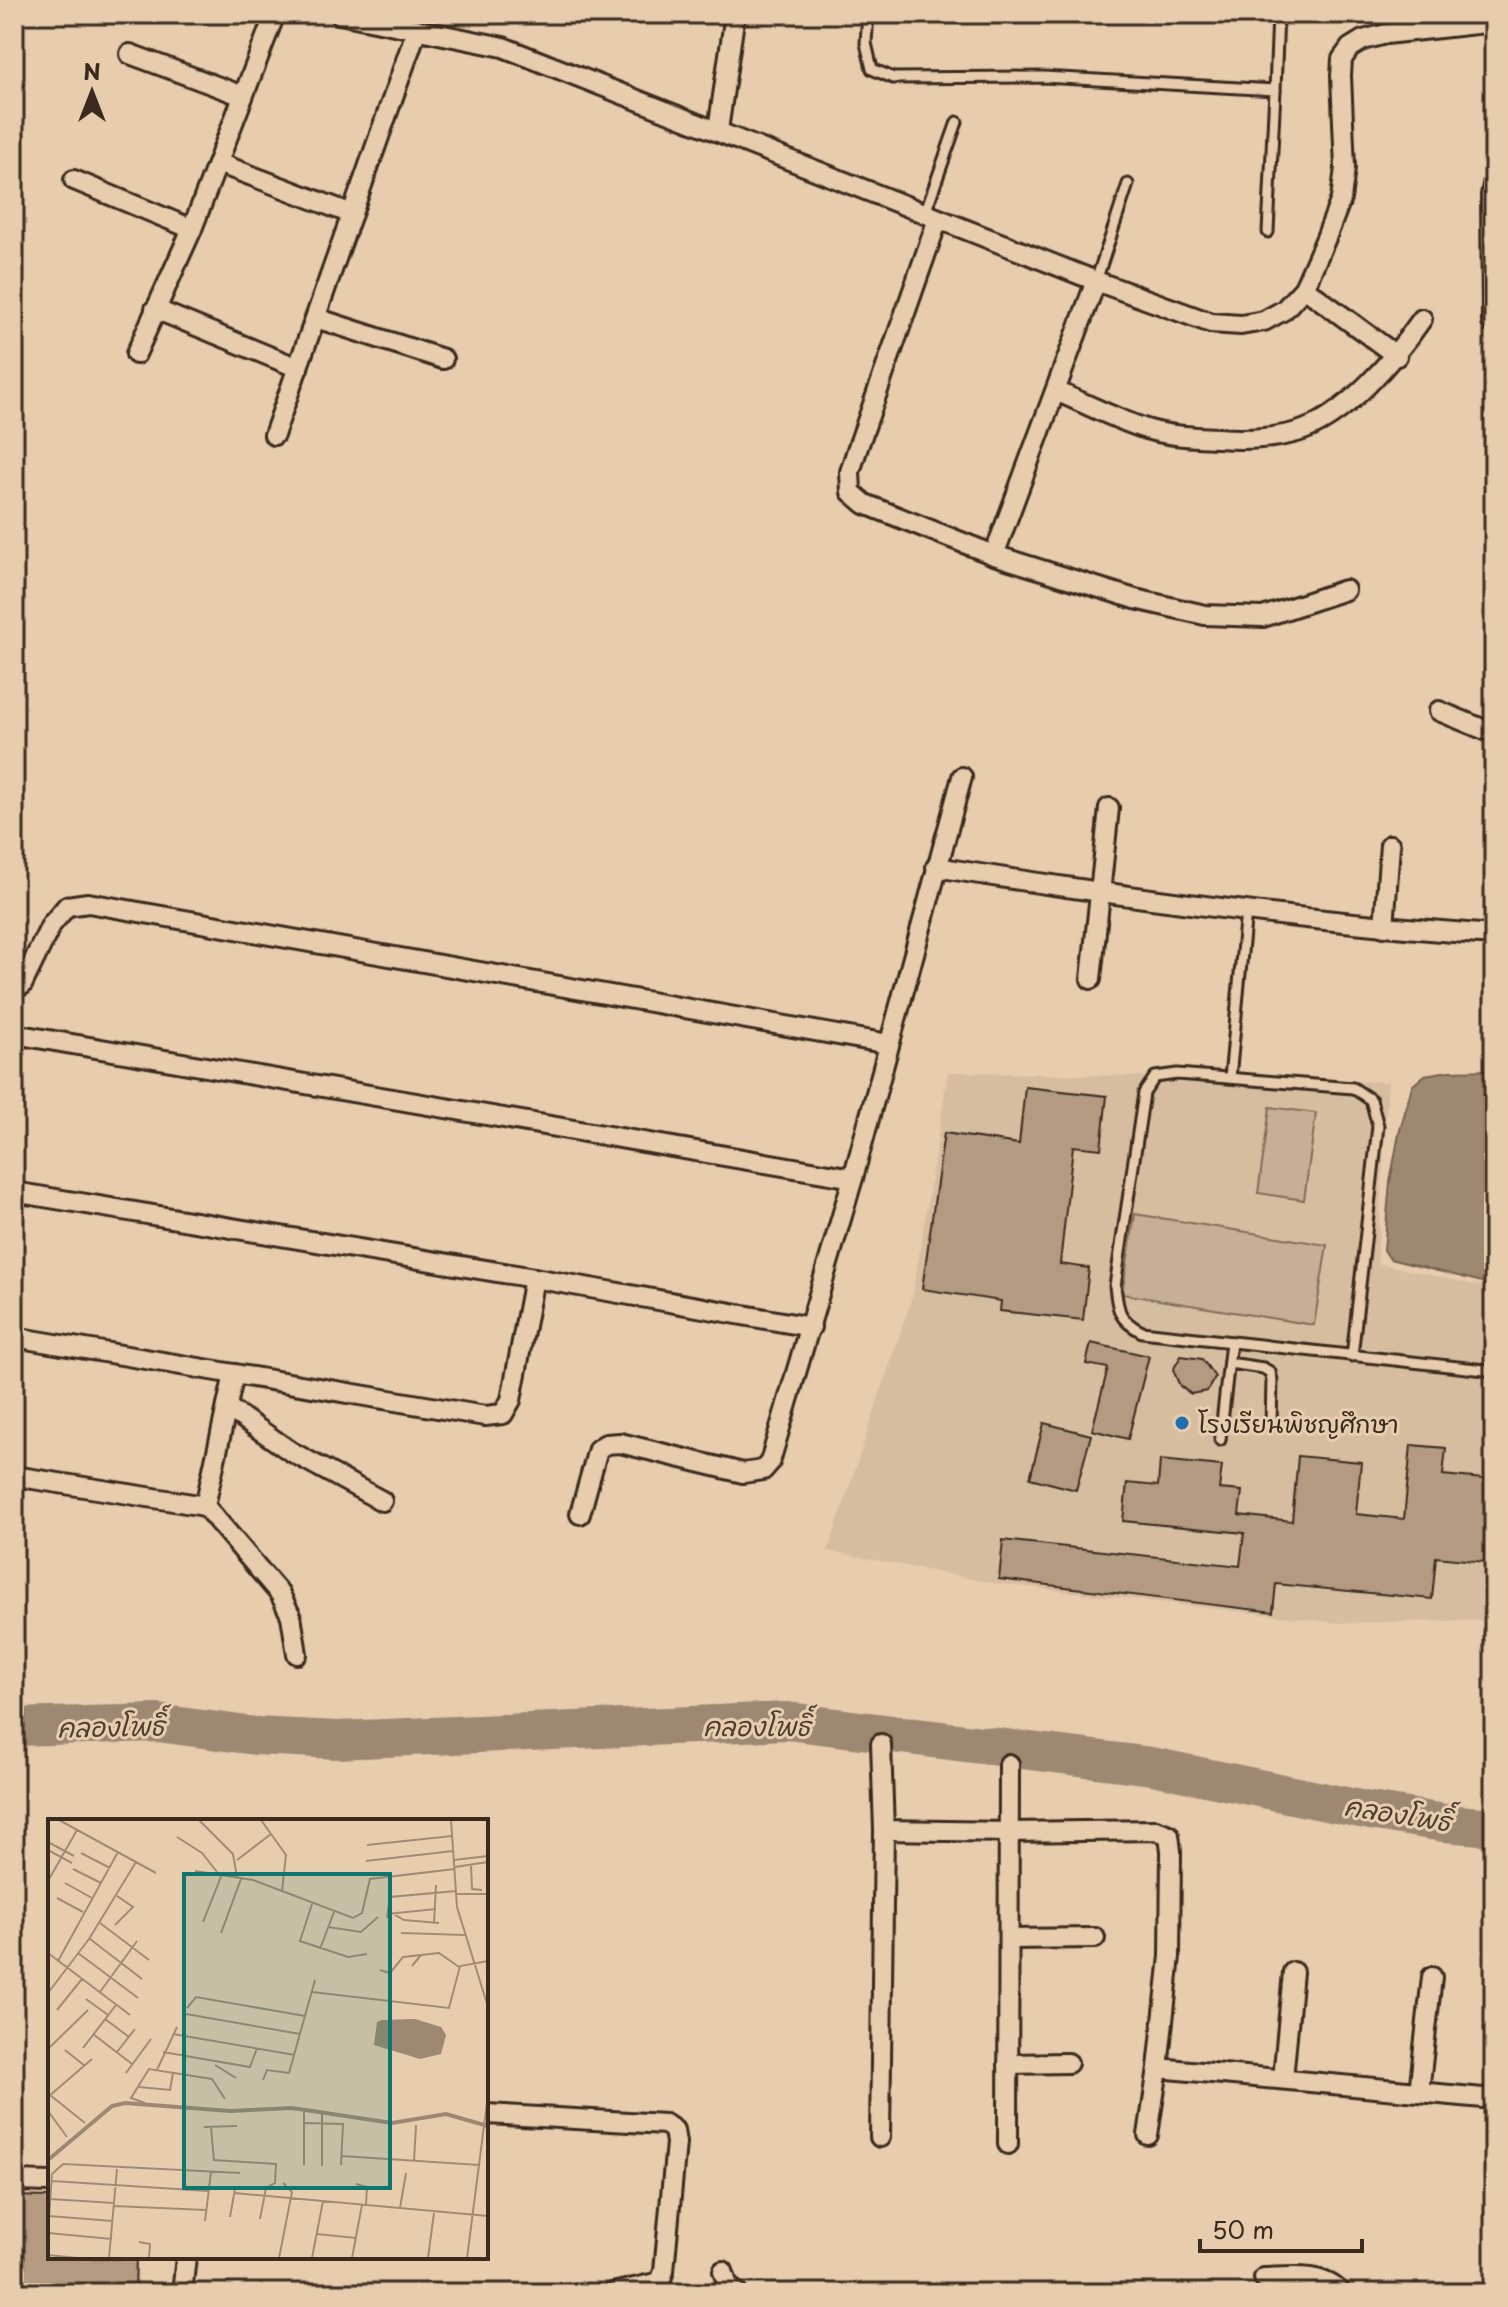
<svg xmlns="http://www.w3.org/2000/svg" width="1508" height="2307" font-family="'Playpen Sans','Playpen Sans Thai',sans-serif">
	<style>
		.built { fill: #d7bda0 }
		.green { fill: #c8ae94; stroke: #826c59; stroke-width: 2 }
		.water { fill: #9e8872; stroke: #766250; stroke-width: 2 }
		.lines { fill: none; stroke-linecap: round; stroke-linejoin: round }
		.river { stroke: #9e8872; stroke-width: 38 }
		.building { fill: #b39a81; stroke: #3b2a1e; stroke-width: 2 }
		.lane-casing { stroke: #3b2a1e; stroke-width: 15 }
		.street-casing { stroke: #3b2a1e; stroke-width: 24 }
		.lane { stroke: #e7ccae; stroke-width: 9 }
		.street { stroke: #e7ccae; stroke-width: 18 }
		.poi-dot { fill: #1f6fb2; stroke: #e7ccae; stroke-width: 3 }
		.labels { text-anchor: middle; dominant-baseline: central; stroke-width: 6; stroke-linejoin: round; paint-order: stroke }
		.poi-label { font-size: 24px; fill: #3b2a1e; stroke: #e7ccae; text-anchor: start }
		.water-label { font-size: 26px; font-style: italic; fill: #4f3d2f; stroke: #e7ccae }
		.inset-river { fill: none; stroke: #9e8872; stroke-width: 4 }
		.inset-road { fill: none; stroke: #a28b74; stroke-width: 2 }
		.view { fill: #0f766e; fill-opacity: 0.15; stroke: #0f766e; stroke-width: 4 }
		.inset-edge { fill: none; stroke: #3b2a1e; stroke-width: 4 }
	</style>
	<rect width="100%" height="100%" fill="#e7ccae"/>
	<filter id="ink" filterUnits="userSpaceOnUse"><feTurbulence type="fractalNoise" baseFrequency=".0125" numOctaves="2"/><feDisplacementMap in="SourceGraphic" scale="16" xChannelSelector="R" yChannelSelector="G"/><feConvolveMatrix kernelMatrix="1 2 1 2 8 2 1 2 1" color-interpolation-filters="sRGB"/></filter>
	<g filter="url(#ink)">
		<polygon class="built" points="948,1072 1388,1082 1377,1263 1494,1289 1494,1620 1340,1623 994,1583 828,1551 913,1294"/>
		<g class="green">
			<polygon points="1270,1107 1316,1113 1304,1200 1258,1193"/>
			<polygon points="1135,1214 1327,1245 1314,1325 1122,1294"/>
		</g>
		<polygon class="water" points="1494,1070 1494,1285 1390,1259 1384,1250 1390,1182 1399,1134 1412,1086 1425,1075 1449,1071"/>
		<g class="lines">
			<polyline class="river" points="14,1727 158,1723 255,1736 338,1740 788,1721 1152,1766 1370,1811 1444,1823 1494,1827"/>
		</g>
		<g class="building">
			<polygon points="1025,1087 1107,1096 1101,1149 1073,1146 1060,1264 1089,1268 1083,1320 1000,1311 1001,1301 922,1289 944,1133 1019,1144"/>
			<polygon points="1091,1343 1149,1356 1128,1439 1092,1430 1108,1368 1086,1364"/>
			<polygon points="1181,1356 1202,1359 1215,1377 1207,1391 1191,1394 1180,1386 1173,1370"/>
			<polygon points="1044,1423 1091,1435 1076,1490 1030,1478"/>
			<polygon points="1411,1445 1446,1448 1443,1475 1494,1480 1494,1563 1436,1557 1432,1599 1276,1584 1273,1612 999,1579 1003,1540 1240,1566 1244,1533 1123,1521 1127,1483 1158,1486 1160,1460 1222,1466 1219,1489 1242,1491 1239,1515 1292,1521 1298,1456 1361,1462 1356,1514 1404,1519"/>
			<polygon points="14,2196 50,2197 50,2257 136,2259 135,2293 14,2290"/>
		</g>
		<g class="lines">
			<g class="lane-casing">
				<g id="lane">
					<polyline points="868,14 866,43 872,69 893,78 1043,77 1275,90 1268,232"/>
					<polyline points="1275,90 1278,14"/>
					<polyline points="925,213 957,122"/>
					<polyline points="1096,281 1128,184"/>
					<polyline points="1230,1078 1246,911"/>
					<path d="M1352 1356 1378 1126 1371 1100 1353 1088 1177 1074 1155 1077 1144 1093 1115 1286C1118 1312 1119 1320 1142 1332L1494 1371"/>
					<polyline points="1229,1363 1263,1368 1270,1372 1272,1380 1271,1426"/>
					<polyline points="1220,1440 1231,1342"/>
				</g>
			</g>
			<g class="street-casing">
				<g id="street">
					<polyline points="340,14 503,47 1096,281 1211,323 1241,325 1264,321 1284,310 1304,288 1326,238 1341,199 1345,168 1341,76 1342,59 1350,48 1363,40 1386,34 1494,22"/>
					<polyline points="130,54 243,96"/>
					<polyline points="718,130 735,14"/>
					<polyline points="218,163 352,214"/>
					<polyline points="74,180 192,229"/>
					<polyline points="938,219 857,450 850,472 851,492 865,504 994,555 1135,599 1205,615 1263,617 1345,590"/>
					<polyline points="1304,288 1397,356"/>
					<polyline points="155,309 298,368"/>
					<polyline points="316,318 443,359"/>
					<polyline points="1492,323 1491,195 1494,180"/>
					<polyline points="136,354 192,229 275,14"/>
					<path d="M1056 391C1086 404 1115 419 1146 429 1169 436 1194 437 1218 438 1244 440 1272 439 1297 432 1344 419 1395 358 1422 319"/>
					<polyline points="274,435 417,29"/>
					<polyline points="994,555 1096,281"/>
					<polyline points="1439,711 1485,730 1494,730"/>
					<path d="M936 867C1121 897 1307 922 1494 935"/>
					<polyline points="1384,927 1390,845"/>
					<polyline points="1091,979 1109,808"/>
					<polyline points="22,985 51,925 67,906 88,903 889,1044"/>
					<polyline points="14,1034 853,1178"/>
					<polyline points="14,1192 534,1278 811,1327"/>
					<polyline points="14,1337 485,1416 503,1414 511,1400 534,1278"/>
					<polyline points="227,1407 290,1451 382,1501"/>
					<polyline points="14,1476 205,1506 280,1594 291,1616 297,1654"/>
					<polyline points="205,1506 234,1374"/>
					<polyline points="580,1514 598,1449 606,1444 620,1443 743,1473 763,1470 770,1462 853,1178 962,777"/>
					<polyline points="884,1830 1009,1832 1156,1830 1169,1835 1171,1851 1170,1956 1158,2068 1148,2135"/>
					<polyline points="1009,1939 1095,1938"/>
					<polyline points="1008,2064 1068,2063"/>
					<polyline points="1158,2068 1494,2099"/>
					<polyline points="1283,2079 1293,1972"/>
					<polyline points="1419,2092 1432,1977"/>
					<polyline points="486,2114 665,2124 674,2130 676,2143 664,2271 660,2282 613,2293"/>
					<polyline points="880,2137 884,1830 881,1744"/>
					<polyline points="1008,2144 1009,1764"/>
					<polyline points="14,2181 50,2182"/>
					<polyline points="723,2271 728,2286 737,2293"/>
					<path d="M1264 2278C1291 2277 1322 2272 1341 2293"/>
					<polyline points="182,2293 186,2257"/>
				</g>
			</g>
			<use href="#lane" class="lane"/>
			<use href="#street" class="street"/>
		</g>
	</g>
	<circle class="poi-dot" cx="1182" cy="1423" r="8"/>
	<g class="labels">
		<g class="poi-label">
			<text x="1198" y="1423">โรงเรียนพิชญศึกษา</text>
		</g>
		<g class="water-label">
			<text x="757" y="1725">คลองโพธิ์</text>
			<text transform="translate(111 1726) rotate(-1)">คลองโพธิ์</text>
			<text transform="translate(1398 1813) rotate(9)">คลองโพธิ์</text>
		</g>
	</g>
	<g transform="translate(48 1819)">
		<rect width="440" height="440" fill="#e7ccae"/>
		<path d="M334 201 367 200 393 208 398 216 393 235 372 240 326 226 329 203Z" fill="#9e8872"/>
		<path class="inset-river" d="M0 341 64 287 77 284 182 292 244 289 344 304 398 295 440 307"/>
		<path class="inset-road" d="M11 1 108 54M151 1 185 35 189 58M213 1 238 36 234 72M403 1 409 88 440 188M129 18 154 34 169 53M0 23 26 37M319 26 404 17M0 31 24 44M33 34 62 49M189 41 223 15M406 41 440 37M318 42 405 32M423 45 424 70 434 71M407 48 440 43M25 50 53 64M147 52 205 61 305 99 314 94 322 60 407 50M0 62 29 11M17 64 44 79M408 75H440M9 79 35 93M264 85 252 122 300 138 319 135M344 94 356 101 391 104M339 95 388 90M339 99 342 78 408 72M155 103 174 55M52 104 101 141M386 104 388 66M67 106 85 88 69 77M280 108 313 113 330 98M173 114 193 60M353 114 417 116M42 120 94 160M272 130 286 93M0 134 82 196M30 134 90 179M10 142 70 33M364 147 373 136 391 134 411 148M332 151 342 154 355 138 373 136M52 173 89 122M264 173 401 189 412 147 440 142M0 174 41 120 88 43M38 180 60 196M139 189 148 178 257 197M9 191 34 160M138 195 252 215M57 200 81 218M45 215 84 245M125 215 247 236M35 229 68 186M0 230 40 191M17 231 37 247M69 233 87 210M115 233 202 248 209 229M167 246 188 259M109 251 129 208M78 254 103 220M215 261 219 251 241 254 267 161M91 268 122 271 125 254M2 276 37 304M0 278 44 240M97 284 83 279 101 250 164 260 177 280M0 292 19 318M257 304 295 305 293 346M156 308 189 307M163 308 166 341 228 345 227 364 218 369 212 400M294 337 431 346M366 343 368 306M256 346V292M274 347V295M4 362 160 372M308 365 319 368 318 385M186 374 440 397M2 380 66 384M66 387 158 391M352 389 358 354M1 397 65 402M182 398 187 370M157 402 163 353M0 414 64 420M0 415 4 355 15 345 192 354M269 415 308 419M91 423 102 425 101 439M0 436 29 439M61 439 69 350M231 439 244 373 235 364M264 439 275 382M304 439 314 386M380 439 386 394M419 439 440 276"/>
		<path class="view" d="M136 55H342V369H136Z"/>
		<rect width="440" height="440" class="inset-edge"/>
	</g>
	<rect width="1508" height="2307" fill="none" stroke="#e7ccae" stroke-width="48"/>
	<rect x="24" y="24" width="1460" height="2259" fill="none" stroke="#3b2a1e" stroke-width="3" filter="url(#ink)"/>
	<g transform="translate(92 92)" stroke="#e7ccae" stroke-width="6" paint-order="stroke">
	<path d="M0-6L14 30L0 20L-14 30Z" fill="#3b2a1e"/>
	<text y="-12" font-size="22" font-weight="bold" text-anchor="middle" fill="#3b2a1e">N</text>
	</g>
	<path d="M1200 2239v12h162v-12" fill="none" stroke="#3b2a1e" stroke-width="4"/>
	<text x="1212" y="2239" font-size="24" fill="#3b2a1e" stroke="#e7ccae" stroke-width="6" paint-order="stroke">50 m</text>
</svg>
